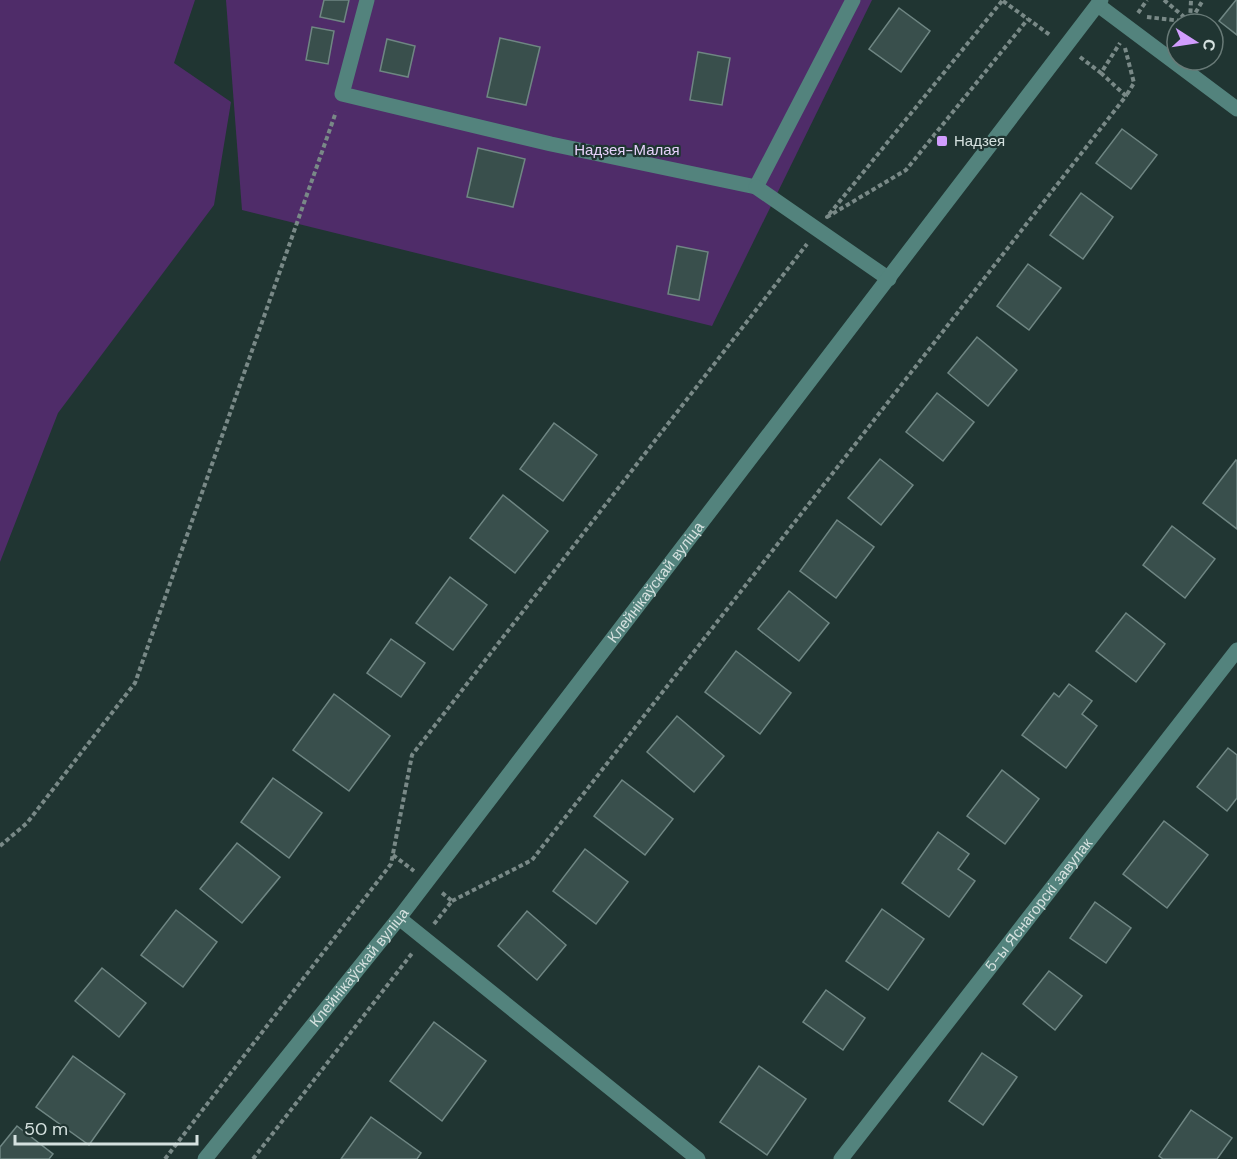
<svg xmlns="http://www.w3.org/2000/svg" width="1237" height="1159" font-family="'DM Sans',sans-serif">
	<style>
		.green { fill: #4f2c69 }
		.building { fill: #394f4c; stroke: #6f8683; stroke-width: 1.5 }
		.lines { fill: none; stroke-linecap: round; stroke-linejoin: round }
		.path { stroke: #798987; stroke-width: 4; stroke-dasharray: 4.5 3; stroke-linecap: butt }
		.minor { stroke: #53837d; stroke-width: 15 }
		.poi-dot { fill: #d19dfe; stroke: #203532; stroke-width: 2 }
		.labels { text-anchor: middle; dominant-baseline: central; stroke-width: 4.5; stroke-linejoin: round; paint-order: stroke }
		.poi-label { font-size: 15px; fill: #d5e1df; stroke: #203532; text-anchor: start }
		.park-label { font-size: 15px; fill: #e6d2fa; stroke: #203532 }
		.street-label { font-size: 15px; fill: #d5e1df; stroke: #203532 }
	</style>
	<rect width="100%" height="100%" fill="#203532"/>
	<g class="green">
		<polygon points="0,0 195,0 174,63 231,102 214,205 58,413 0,562"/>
		<polygon points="226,0 872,0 712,326 242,210"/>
	</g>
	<g class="building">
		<polygon points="324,0 349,0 344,22 320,17"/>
		<polygon points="1236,0 1237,0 1237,35 1219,21"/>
		<polygon points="899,8 930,31 901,72 869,49"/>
		<polygon points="312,27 334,31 328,64 306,60"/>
		<polygon points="500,38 540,47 526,105 487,97"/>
		<polygon points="387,39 415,46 408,77 380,71"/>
		<polygon points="698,52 730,58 722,105 690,100"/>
		<polygon points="1122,129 1157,155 1131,189 1096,163"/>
		<polygon points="478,148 525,159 513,207 467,197"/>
		<polygon points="1081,193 1113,217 1083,259 1050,235"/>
		<polygon points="677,246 708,252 699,300 668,294"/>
		<polygon points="1028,264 1061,288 1029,330 997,306"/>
		<polygon points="977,337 1017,370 988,406 948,373"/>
		<polygon points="937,393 974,422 943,461 906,432"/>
		<polygon points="554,423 597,455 563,501 520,469"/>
		<polygon points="880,459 913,485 881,525 848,498"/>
		<polygon points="1236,460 1237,461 1237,529 1203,503"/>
		<polygon points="503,495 548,531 515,573 470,538"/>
		<polygon points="837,520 874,547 836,598 800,571"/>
		<polygon points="1172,526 1215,559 1185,598 1143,565"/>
		<polygon points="450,577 487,605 453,650 416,623"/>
		<polygon points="789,591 829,623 799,661 758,629"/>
		<polygon points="1126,613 1165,644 1136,682 1096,651"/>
		<polygon points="391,639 425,663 401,697 367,673"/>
		<polygon points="736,651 791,693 760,734 705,692"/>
		<polygon points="1069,684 1092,701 1082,714 1097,726 1066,768 1022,735 1054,693 1059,697"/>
		<polygon points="334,694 390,736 349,791 293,750"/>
		<polygon points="677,716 724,756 694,792 647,752"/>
		<polygon points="1228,748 1237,755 1237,798 1227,811 1197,787"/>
		<polygon points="1002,770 1039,799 1005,844 967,816"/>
		<polygon points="273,778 322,813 289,858 241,822"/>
		<polygon points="622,780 673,819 645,855 594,816"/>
		<polygon points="1164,821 1208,855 1167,908 1123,874"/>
		<polygon points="938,832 969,854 958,869 975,881 949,917 902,883"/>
		<polygon points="237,843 280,877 242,923 200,889"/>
		<polygon points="585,849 628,882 596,924 553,891"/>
		<polygon points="1095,902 1131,928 1106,963 1070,938"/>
		<polygon points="882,909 924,939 888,990 846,961"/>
		<polygon points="176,910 217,942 183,987 141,955"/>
		<polygon points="527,911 566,945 537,980 498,946"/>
		<polygon points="102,968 146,1003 119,1037 75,1001"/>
		<polygon points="1049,971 1082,996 1055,1030 1023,1004"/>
		<polygon points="826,990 865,1018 843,1050 803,1022"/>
		<polygon points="434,1022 486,1061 442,1121 390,1081"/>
		<polygon points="982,1053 1017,1077 983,1125 949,1101"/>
		<polygon points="73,1056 125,1094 89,1145 36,1107"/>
		<polygon points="759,1066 806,1099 767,1155 720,1122"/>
		<polygon points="1191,1110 1232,1138 1217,1159 1163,1159 1159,1156"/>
		<polygon points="371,1117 421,1153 417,1159 341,1159"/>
		<polygon points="17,1126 53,1154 49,1159 0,1159 0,1147"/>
	</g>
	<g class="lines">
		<g class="path">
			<polyline points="1164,0 1190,22 1203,0"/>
			<polyline points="1002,1 827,217 906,170 1028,19"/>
			<polyline points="1003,1 1050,35"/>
			<polyline points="1138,13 1147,0"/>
			<polyline points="1147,17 1190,22 1191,0"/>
			<polyline points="1125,48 1134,83 1126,96"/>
			<polyline points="1080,57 1101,73 1120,43"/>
			<polyline points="0,846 27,823 135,683 336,112"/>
			<polyline points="393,855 414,871"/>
			<polyline points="452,901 532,860 1126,96 1101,73"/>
			<polyline points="434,924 452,901 441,892"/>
			<polyline points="165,1159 391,864 412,755 807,244"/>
			<polyline points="253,1159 413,952"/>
		</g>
		<g class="minor">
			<polyline points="367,0 342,94 551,144 756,187 853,0"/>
			<polyline points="1098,5 1237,109"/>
			<polyline points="756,187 889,279"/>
			<polyline points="399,918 698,1159"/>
			<path id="s1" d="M205 1159 399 918 1101 0"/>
			<path id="s2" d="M841 1159 1237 650"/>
		</g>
	</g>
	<rect class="poi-dot" x="936" y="135" width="12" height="12" rx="3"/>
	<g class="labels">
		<g class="poi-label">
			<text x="954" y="141">Надзея</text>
		</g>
		<g class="park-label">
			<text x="627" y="150">Надзея-Малая</text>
		</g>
		<g class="street-label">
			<text stroke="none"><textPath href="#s1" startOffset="732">Клейнікаўскай вуліца</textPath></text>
			<text stroke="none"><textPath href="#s2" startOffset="322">5-ы Яснагорскі завулак</textPath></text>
			<text stroke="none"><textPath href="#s1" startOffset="246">Клейнікаўскай вуліца</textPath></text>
		</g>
	</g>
	<g transform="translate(1195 42) rotate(102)"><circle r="28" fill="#203532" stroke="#687a77" stroke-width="1.5"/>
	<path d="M0-4.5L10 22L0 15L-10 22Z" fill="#d19dfe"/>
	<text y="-9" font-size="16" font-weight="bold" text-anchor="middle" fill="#d5e1df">С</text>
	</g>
	<path d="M15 1135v9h182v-9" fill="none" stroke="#d5e1df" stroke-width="3"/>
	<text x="24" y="1135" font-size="18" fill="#d5e1df" stroke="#203532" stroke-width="4.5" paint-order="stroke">50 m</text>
</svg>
